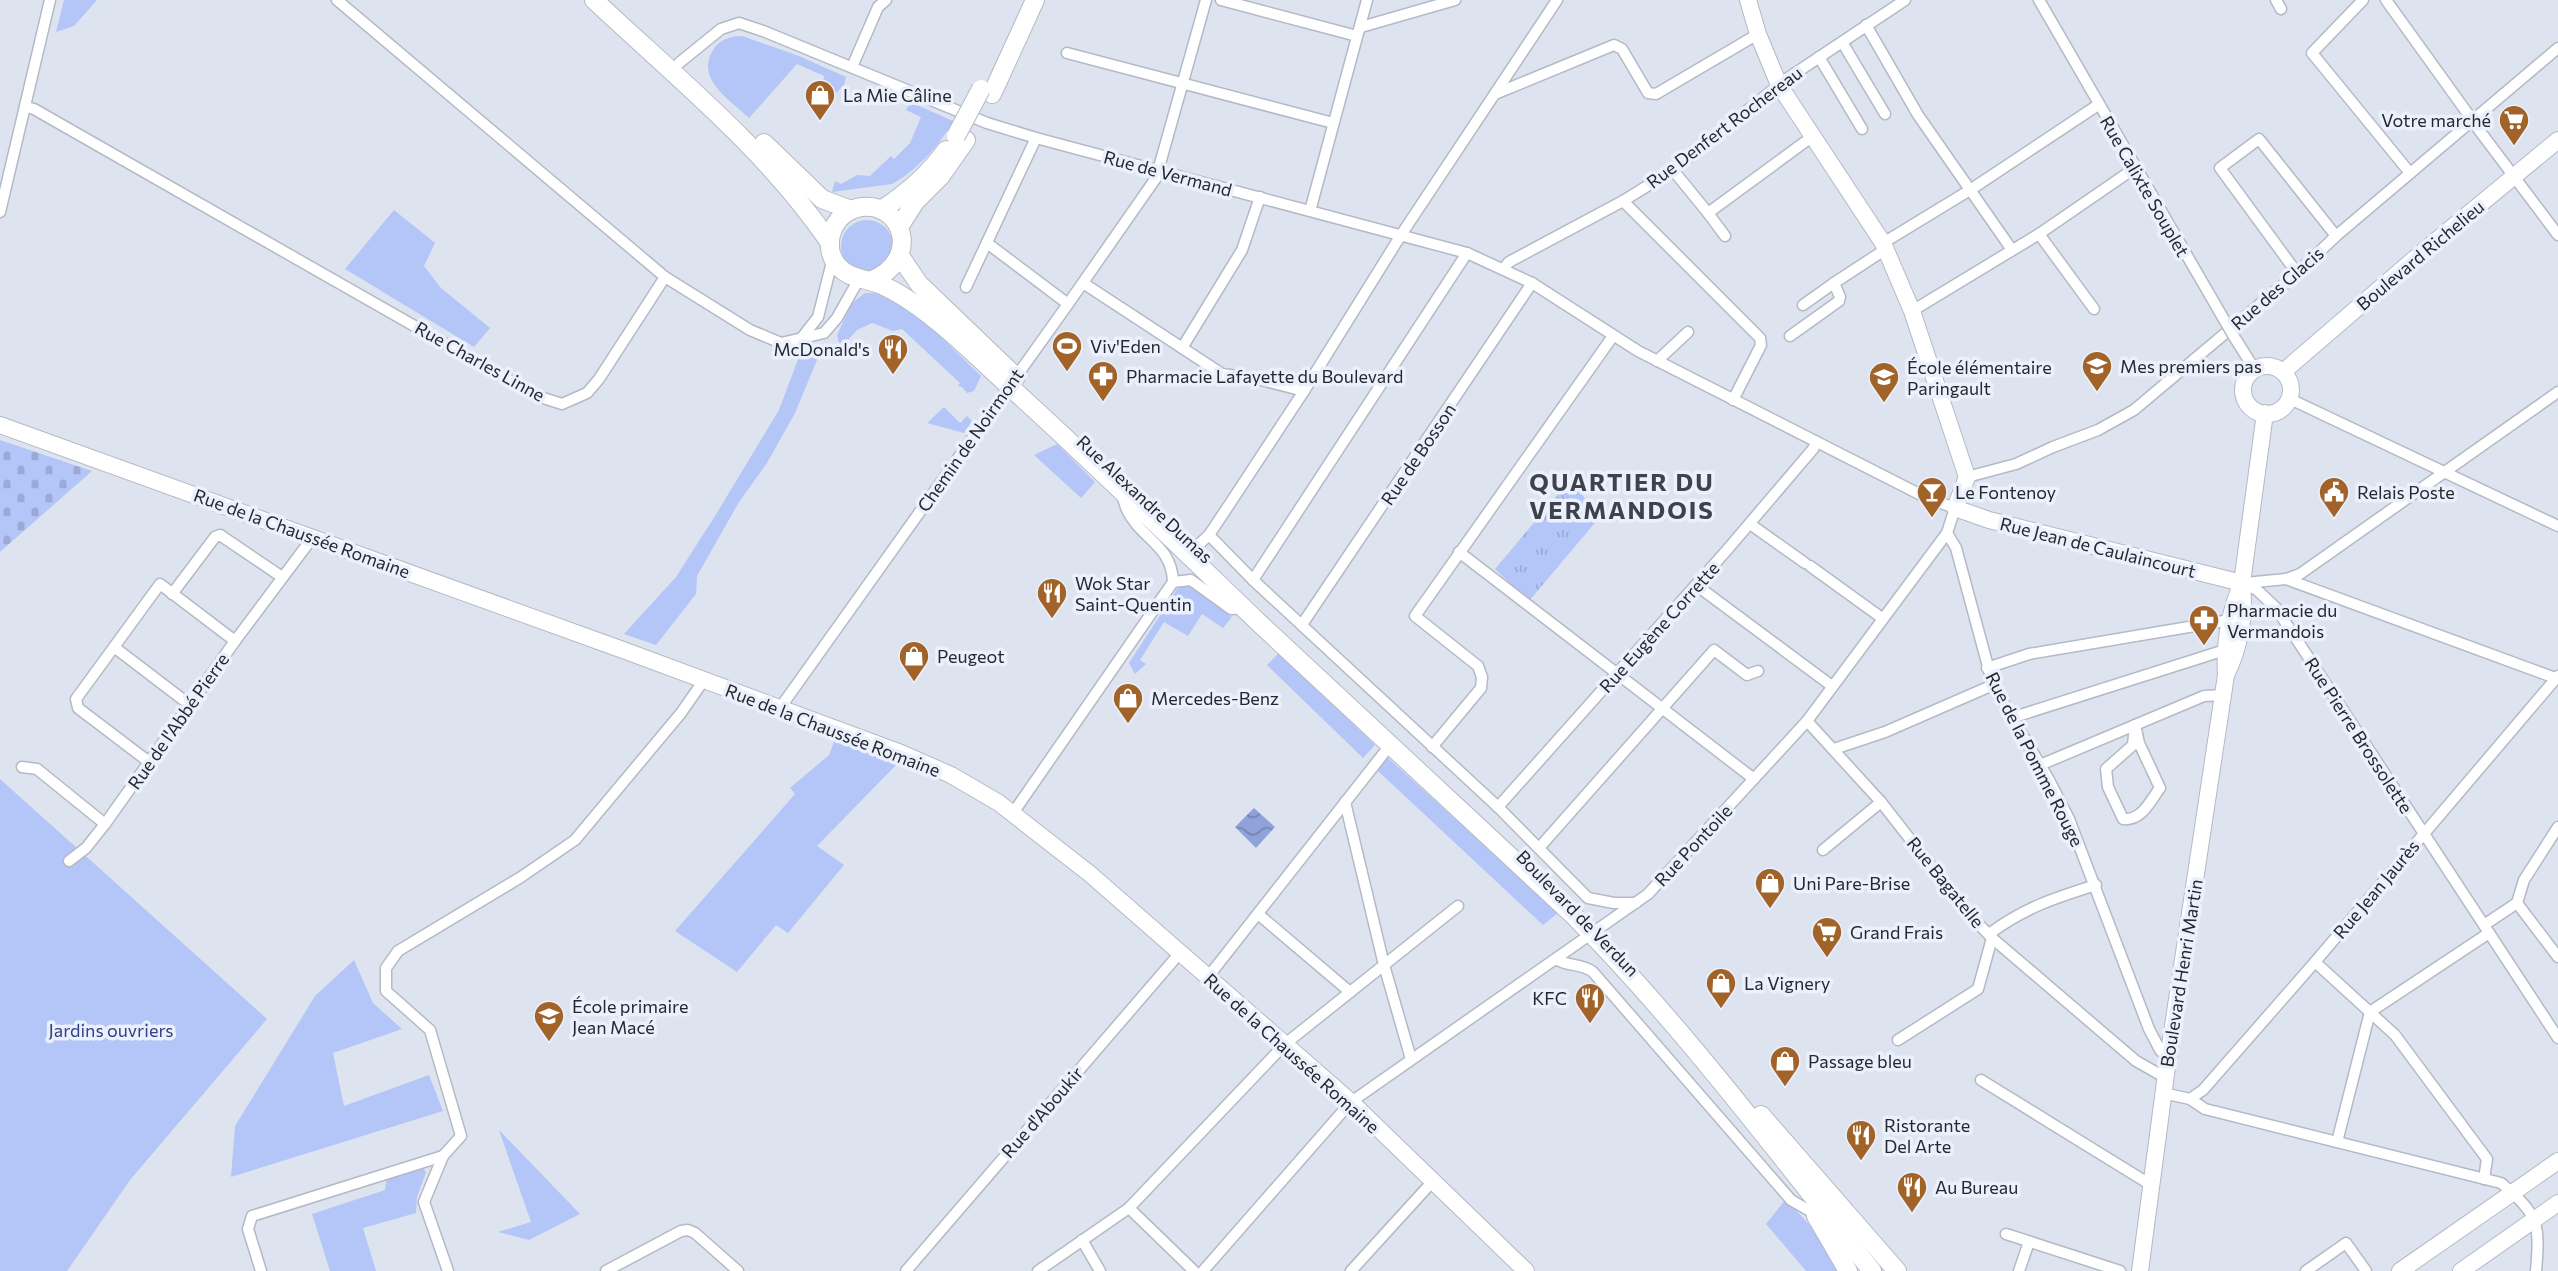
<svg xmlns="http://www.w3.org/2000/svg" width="2558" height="1271" font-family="Commissioner,sans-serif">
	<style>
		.green { fill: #b4c5f8 }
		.cemetery { fill: url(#cemetery-stones) }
		.park { fill: url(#park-tufts) }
		.water { fill: url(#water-waves) }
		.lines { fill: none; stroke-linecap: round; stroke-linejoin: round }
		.street-casing { stroke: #b4b9c5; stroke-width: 13 }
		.secondary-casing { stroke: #b4b9c5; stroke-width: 18 }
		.primary-casing { stroke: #b4b9c5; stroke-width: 20 }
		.street { stroke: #fff; stroke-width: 10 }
		.secondary { stroke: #fff; stroke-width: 16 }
		.primary { stroke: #fff; stroke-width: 18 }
		.street-bridge-casing { stroke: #b4b9c5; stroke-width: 13; stroke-linecap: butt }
		.primary-bridge-casing { stroke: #b4b9c5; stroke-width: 20; stroke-linecap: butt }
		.street-bridge { stroke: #fff; stroke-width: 10 }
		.primary-bridge { stroke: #fff; stroke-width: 18 }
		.labels { text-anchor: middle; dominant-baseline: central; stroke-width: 7; stroke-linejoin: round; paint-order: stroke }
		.poi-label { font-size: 18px; fill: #26282d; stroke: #ebf0fd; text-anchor: start }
		.street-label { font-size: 18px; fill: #26282d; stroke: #ebf0fd }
		.park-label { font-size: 18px; fill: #314185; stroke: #ebf0fd }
		.district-label { font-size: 24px; font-weight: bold; letter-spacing: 2px; fill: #3e424c; stroke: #ebf0fd }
	</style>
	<defs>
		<pattern id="cemetery-stones" width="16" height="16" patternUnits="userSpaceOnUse" patternTransform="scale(1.75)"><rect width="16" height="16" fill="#b4c5f8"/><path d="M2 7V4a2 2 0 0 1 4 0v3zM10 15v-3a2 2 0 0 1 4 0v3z" fill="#9ba9d5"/></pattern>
		<pattern id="park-tufts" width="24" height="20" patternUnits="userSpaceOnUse" patternTransform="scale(1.75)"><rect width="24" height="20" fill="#b4c5f8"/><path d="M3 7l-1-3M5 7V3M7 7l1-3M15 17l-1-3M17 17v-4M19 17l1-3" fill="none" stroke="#9ba9d5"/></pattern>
		<pattern id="water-waves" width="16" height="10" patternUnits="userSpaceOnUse" patternTransform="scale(1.75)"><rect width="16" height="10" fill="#90a2da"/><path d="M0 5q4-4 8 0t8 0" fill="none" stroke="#7584b1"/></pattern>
	</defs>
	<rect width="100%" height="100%" fill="#dee3f0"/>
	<g class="green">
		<polygon points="64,0 97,0 74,26 56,32"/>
		<path d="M742 36 799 56 846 77 844 85 836 93 823 83 824 76 797 64 749 118C730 100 695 79 713 50 719 40 730 36 742 36Z"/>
		<path d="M910 102 953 121C941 144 915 172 892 184L832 192 835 181 841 184 857 175 870 176 891 156 894 159 910 143 921 117 906 110Z"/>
		<polygon points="394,210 435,243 424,266 441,288 490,328 474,347 345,269"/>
		<circle cx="867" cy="246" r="26"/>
		<polygon points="865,293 879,293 912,309 981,376 974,391 967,393 962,387 958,386 960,383 902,329 893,331 872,323 857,330 846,342 839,343 837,335 852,303"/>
		<polygon points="822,348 795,413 767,463 739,502 697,576 696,594 656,645 624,634 676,577 715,516 779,410 800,354"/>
		<polygon points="944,407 960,423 967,416 972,421 964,433 927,423"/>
		<polygon points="1057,444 1095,482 1081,498 1034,455"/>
		<polygon points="1189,585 1232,617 1223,628 1202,614 1188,636 1164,622 1140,660 1146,664 1135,674 1129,663 1179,586"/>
		<polygon points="1279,653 1375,745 1363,758 1267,665"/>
		<polygon points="836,737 899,762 817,846 844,865 788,933 776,925 737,972 675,931 795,794 790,788 829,755"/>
		<polygon points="1387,757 1558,913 1543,925 1378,771"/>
		<polygon points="0,779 267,1019 130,1180 67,1271 0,1271"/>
		<polygon points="354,960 373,1003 402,1029 333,1053 344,1106 429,1075 443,1111 231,1177 235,1126 315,996"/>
		<polygon points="499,1130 580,1214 529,1240 498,1232 531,1222"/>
		<polygon points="422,1167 426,1172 417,1197 416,1213 363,1228 376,1271 330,1271 312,1214 385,1190 387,1177"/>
		<polygon points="1786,1199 1824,1241 1837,1271 1806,1271 1766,1224"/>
	</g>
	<polygon class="cemetery" points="0,440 92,471 0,552"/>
	<polygon class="park" points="1569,481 1581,493 1599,518 1529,601 1495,569"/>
	<polygon class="water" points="1254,808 1275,827 1256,848 1235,827"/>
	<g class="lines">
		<g class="street-casing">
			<g id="street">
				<polyline points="337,0 665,277 750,330 781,343 824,333 837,318 859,279"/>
				<polyline points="1221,0 1357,36"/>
				<polyline points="2039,0 2226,323"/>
				<polyline points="2276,0 2281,9"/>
				<polyline points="2363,0 2312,53 2410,173"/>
				<polyline points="2386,0 2468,114"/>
				<polyline points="1866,25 1918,115 2012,250"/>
				<polyline points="1361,27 1455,0"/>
				<polyline points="1842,42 1885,114"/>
				<polyline points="1067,53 1333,123"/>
				<polyline points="1819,57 1862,129"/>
				<polyline points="679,63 721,29 739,23 763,31 987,123 1036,138 1467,253 1532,283 1638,351 1927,498 1955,508 1947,533 1807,721 1648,894 1351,1102 1203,1271"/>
				<polyline points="852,67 878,7 886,0"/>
				<polyline points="1495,94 1614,45 1622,49 1648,93 1656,94 1758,34"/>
				<polyline points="26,107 34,109 537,396 562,404 587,393 599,379 665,277"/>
				<polyline points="2479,130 2558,235"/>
				<polyline points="1673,170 1708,213 1813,136"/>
				<polyline points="1623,201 1760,338 1761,345 1733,400"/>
				<polyline points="1310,211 1367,0"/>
				<polyline points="0,212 50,0"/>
				<polyline points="1708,213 1725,236"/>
				<polyline points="2039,234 2094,309"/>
				<polyline points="987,243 1068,304"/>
				<polyline points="1883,243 1970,190 2098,105"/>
				<polyline points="1503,269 1509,262 1623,201 1673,170 1785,80 1905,0"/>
				<polyline points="2297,273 2220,168 2259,139 2336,236"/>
				<polyline points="1083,283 1222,374 1254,378 1304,391"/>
				<polyline points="966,287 1036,138"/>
				<polyline points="1803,305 1834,283"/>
				<polyline points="1912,311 2039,234 2135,168"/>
				<polyline points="2233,335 2255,370"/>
				<polyline points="1790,336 1839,301 1840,297 1834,283 1886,249"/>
				<polyline points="800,340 818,317 833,258"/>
				<polyline points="1182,348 1242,250 1260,197"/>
				<polyline points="1657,361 1688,332"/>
				<polyline points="2290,399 2558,526"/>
				<polyline points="1967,477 2016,464 2053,447 2098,430 2134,410 2297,273 2336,236 2558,48"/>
				<path d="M1122 494C1123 499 1125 505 1127 510 1141 539 1172 545 1173 582"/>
				<polyline points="1750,524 1805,563"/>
				<polyline points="1947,533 1956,548 1993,685 2049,780 2069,819 2149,1029 2160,1050 2168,1059"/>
				<polyline points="1209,535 1253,580 1498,807 1588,898 1614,903 1636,903"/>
				<polyline points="1196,547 1209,535 1231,502 1304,391 1401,235 1557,0"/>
				<polyline points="1459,552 1754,779"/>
				<polyline points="1810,566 1882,618"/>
				<polyline points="2286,579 2558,679"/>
				<polyline points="1253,580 1467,253"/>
				<polyline points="1173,582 1191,580 1231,609 1244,608"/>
				<polyline points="2242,583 2257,590 2276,608 2558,1038"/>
				<polyline points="2245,583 2286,579 2300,574 2558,392"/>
				<polyline points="1696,585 1832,686"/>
				<polyline points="172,594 215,537 220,535 282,577"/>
				<polyline points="1303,623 1532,283"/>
				<polyline points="114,647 190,705"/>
				<polyline points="1987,668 2029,654 2230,620"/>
				<polyline points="780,708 1068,304 1156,178 1206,0"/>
				<polyline points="2011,718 2225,650"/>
				<polyline points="1807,721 1881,802 1967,912 1992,938 2136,1061 2166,1078"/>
				<path d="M2135 725 2139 743 2160 788C2150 801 2142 821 2123 819L2108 787 2106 769 2133 745Z"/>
				<polyline points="1432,747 1481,688 1482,677 1478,666 1415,616 1613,336"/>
				<polyline points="1834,749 1885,732 1993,685"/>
				<polyline points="149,762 78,708 76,699 160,584 235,641"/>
				<polyline points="2040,765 2204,696 2223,695"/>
				<polyline points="22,767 37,769 105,824"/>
				<polyline points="1345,802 1384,965 1411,1059"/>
				<polyline points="1498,807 1727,550 1813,449 1816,443"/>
				<polyline points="1013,813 1173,582"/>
				<polyline points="1539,848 1714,650 1747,675 1758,671"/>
				<polyline points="1823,850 1881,802"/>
				<polyline points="69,861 86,848 105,824 235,641 313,537"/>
				<polyline points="2517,903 2558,957"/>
				<polyline points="1258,914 1350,992"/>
				<polyline points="2484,925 2517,903 2524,880 2558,827"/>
				<path d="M1989 934C2024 908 2054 898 2096 885"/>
				<path d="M1556 959C1568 967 1582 963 1593 972L1791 1200 1815 1214"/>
				<polyline points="2315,962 2395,1035 2487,1159 2484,1179"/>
				<polyline points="1208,977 1391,744"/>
				<polyline points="1898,1040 1978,989 1992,938"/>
				<polyline points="1981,1080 2151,1185"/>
				<path d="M2163 1093 2190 1099 2205 1109 2501 1183C2539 1215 2540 1224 2536 1271"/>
				<polyline points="2190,1099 2203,1090 2315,962 2558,676"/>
				<polyline points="2337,1142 2370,1012 2489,933"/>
				<polyline points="1129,1208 1194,1271"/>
				<polyline points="2006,1234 2120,1271"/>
				<polyline points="1082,1240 1100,1271"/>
				<polyline points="261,1271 248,1229 252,1216 443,1156"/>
				<polyline points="448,1271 424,1202 443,1156 461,1136 430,1030 386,991 386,968 398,951 521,877 575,840 681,713 704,680"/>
				<polyline points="606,1271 681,1231 688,1230 695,1233 738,1271"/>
				<polyline points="906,1271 1179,954"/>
				<polyline points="1038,1271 1129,1208 1285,1044 1458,906"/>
				<polyline points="1351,1271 1433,1181"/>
				<polyline points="2019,1271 2029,1242"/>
				<polyline points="2306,1271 2346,1243 2366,1271"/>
			</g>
		</g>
		<g class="secondary-casing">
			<g id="secondary">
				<polyline points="1748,0 1758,34 1779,85 1883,243 1912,311 1967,477 1955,508 1989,520 2242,583"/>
				<circle cx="2267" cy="390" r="24"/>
				<polyline points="2283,372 2420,254 2558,140"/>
				<polyline points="0,425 623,650 901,753 951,775 999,803 1090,874 1351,1102 1526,1271"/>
				<path d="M2227 673C2241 644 2245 614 2242 583L2265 413"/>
				<path d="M2140 1271 2168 1059 2226 675C2224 643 2229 613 2242 583"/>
				<polyline points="2400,1271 2558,1161"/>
				<polyline points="2461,1271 2558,1203"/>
			</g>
		</g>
		<g class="primary-casing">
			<g id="primary">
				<path d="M594 0C676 77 766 149 830 243"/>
				<polyline points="992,94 1035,0"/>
				<polyline points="764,143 822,199 851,210"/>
				<path d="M881 210C906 194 929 174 946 150"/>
				<polyline points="899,227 915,202 940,177 966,140"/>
				<polyline points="900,256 919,284 1016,377"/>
				<path d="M872 280C920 261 905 203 862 207 835 210 820 243 837 265 849 280 868 278 884 286 927 306 973 353 1008 385 1093 462 1175 542 1257 621 1362 720 1468 817 1573 915 1682 1025 1775 1150 1872 1271"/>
				<polyline points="1761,1115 1897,1271"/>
				<polyline points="1816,1216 1848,1271"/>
			</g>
		</g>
		<use href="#street" class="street"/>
		<use href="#secondary" class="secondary"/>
		<use href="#primary" class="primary"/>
		<g class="street-bridge-casing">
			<g id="street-bridge">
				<polyline points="2468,114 2479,130"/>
				<polyline points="2226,323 2233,335"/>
			</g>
		</g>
		<g class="primary-bridge-casing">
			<polyline id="primary-bridge" points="956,136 981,89"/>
		</g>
		<use href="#street-bridge" class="street-bridge"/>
		<use href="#primary-bridge" class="primary-bridge"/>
	</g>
	<defs>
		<g id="shop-pin" transform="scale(1.575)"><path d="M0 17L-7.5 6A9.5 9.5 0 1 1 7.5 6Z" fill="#a16328" stroke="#ebf0fd"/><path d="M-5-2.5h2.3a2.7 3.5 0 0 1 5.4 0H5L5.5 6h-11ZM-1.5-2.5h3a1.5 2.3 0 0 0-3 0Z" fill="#fff"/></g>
		<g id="supermarket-pin" transform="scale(1.575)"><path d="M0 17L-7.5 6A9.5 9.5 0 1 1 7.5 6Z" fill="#a16328" stroke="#ebf0fd"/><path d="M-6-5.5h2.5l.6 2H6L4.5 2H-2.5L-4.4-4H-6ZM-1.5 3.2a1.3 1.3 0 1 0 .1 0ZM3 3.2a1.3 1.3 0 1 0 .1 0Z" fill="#fff"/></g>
		<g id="stadium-pin" transform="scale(1.575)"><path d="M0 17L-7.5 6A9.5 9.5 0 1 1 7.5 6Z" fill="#a16328" stroke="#ebf0fd"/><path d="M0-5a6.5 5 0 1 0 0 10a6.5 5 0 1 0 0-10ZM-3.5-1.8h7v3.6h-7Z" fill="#fff"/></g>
		<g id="restaurant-pin" transform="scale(1.575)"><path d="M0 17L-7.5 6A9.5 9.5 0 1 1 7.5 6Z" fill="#a16328" stroke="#ebf0fd"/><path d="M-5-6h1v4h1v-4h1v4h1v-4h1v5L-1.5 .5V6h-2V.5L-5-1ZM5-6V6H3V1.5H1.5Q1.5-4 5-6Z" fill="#fff"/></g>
		<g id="school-pin" transform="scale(1.575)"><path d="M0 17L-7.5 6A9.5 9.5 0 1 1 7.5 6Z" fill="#a16328" stroke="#ebf0fd"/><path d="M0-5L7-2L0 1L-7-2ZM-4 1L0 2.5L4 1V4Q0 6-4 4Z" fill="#fff"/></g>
		<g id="pharmacy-pin" transform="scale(1.575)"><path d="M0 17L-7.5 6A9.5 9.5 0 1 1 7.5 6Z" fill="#a16328" stroke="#ebf0fd"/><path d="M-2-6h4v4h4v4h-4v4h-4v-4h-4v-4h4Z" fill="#fff"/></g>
		<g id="bar-pin" transform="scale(1.575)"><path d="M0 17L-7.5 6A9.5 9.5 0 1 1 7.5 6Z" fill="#a16328" stroke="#ebf0fd"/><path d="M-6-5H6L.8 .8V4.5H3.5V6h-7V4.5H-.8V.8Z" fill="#fff"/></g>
		<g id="civic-pin" transform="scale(1.575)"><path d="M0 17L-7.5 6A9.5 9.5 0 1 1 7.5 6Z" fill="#a16328" stroke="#ebf0fd"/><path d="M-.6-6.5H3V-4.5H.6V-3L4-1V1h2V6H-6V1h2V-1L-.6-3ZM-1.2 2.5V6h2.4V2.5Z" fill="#fff"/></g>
	</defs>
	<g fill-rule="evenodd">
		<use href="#shop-pin" x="820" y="95"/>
		<use href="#supermarket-pin" x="2514" y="120"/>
		<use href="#stadium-pin" x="1067" y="346"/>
		<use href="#restaurant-pin" x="893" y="349"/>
		<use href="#school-pin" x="2097" y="366"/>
		<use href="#pharmacy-pin" x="1103" y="376"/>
		<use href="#school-pin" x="1884" y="377"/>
		<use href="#bar-pin" x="1932" y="492"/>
		<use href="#civic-pin" x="2334" y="492"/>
		<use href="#restaurant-pin" x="1052" y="593"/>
		<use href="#pharmacy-pin" x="2204" y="620"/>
		<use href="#shop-pin" x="914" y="656"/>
		<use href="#shop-pin" x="1128" y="698"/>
		<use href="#shop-pin" x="1770" y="883"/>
		<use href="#supermarket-pin" x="1827" y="932"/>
		<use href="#shop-pin" x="1721" y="983"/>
		<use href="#restaurant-pin" x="1590" y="998"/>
		<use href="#school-pin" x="549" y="1016"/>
		<use href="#shop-pin" x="1785" y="1061"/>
		<use href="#restaurant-pin" x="1861" y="1135"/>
		<use href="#restaurant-pin" x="1912" y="1187"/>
	</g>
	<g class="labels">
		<g class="poi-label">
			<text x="843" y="95">La Mie Câline</text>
			<text x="2491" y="120" text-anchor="end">Votre marché</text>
			<text x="1090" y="346">Viv'Eden</text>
			<text x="870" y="349" text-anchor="end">McDonald's</text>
			<text x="2120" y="366">Mes premiers pas</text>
			<text x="1907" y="367">École élémentaire<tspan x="1907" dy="21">Paringault</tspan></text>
			<text x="1126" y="376">Pharmacie Lafayette du Boulevard</text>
			<text x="1955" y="492">Le Fontenoy</text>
			<text x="2357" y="492">Relais Poste</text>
			<text x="1075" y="583">Wok Star<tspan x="1075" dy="21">Saint-Quentin</tspan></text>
			<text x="2227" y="610">Pharmacie du<tspan x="2227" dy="21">Vermandois</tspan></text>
			<text x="937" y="656">Peugeot</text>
			<text x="1151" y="698">Mercedes-Benz</text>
			<text x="1793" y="883">Uni Pare-Brise</text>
			<text x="1850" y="932">Grand Frais</text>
			<text x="1744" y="983">La Vignery</text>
			<text x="1567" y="998" text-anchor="end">KFC</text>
			<text x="572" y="1006">École primaire<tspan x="572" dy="21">Jean Macé</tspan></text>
			<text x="1808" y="1061">Passage bleu</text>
			<text x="1884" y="1125">Ristorante<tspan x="1884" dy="21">Del Arte</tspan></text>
			<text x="1935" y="1187">Au Bureau</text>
		</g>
		<g class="street-label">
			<text transform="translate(1724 127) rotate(-37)">Rue Denfert Rochereau</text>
			<text transform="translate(1168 173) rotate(15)">Rue de Vermand</text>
			<text transform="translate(2145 186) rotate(60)">Rue Calixte Souplet</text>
			<text transform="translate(2420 255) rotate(-40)">Boulevard Richelieu</text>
			<text transform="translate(2277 288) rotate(-41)">Rue des Glacis</text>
			<text transform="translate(480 361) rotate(29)">Rue Charles Linne</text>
			<text transform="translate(970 440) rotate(-55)">Chemin de Noirmont</text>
			<text transform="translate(1418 454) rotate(-56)">Rue de Bosson</text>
			<text transform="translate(1145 499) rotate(43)">Rue Alexandre Dumas</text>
			<text transform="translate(302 533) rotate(20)">Rue de la Chaussée Romaine</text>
			<text transform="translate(2098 547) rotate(14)">Rue Jean de Caulaincourt</text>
			<text transform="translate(1659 627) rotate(-48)">Rue Eugène Corrette</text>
			<text transform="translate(178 721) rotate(-55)">Rue de l'Abbé Pierre</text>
			<text transform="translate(833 730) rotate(21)">Rue de la Chaussée Romaine</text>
			<text transform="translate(2359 735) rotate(57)">Rue Pierre Brossolette</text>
			<text transform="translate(2035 759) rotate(63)">Rue de la Pomme Rouge</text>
			<text transform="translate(1693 845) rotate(-47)">Rue Pontoile</text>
			<text transform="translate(1946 882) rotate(51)">Rue Bagatelle</text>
			<text transform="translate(2376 889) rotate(-50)">Rue Jean Jaurès</text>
			<text transform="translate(1578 913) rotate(46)">Boulevard de Verdun</text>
			<text transform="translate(2181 973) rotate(-81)">Boulevard Henri Martin</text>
			<text transform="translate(1292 1053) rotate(42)">Rue de la Chaussée Romaine</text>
			<text transform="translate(1042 1112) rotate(-49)">Rue d'Aboukir</text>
		</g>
		<g class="park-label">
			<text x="111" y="1030">Jardins ouvriers</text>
		</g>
		<g class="district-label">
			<text x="1622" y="481">QUARTIER DU<tspan x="1622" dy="28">VERMANDOIS</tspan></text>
		</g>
	</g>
</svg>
